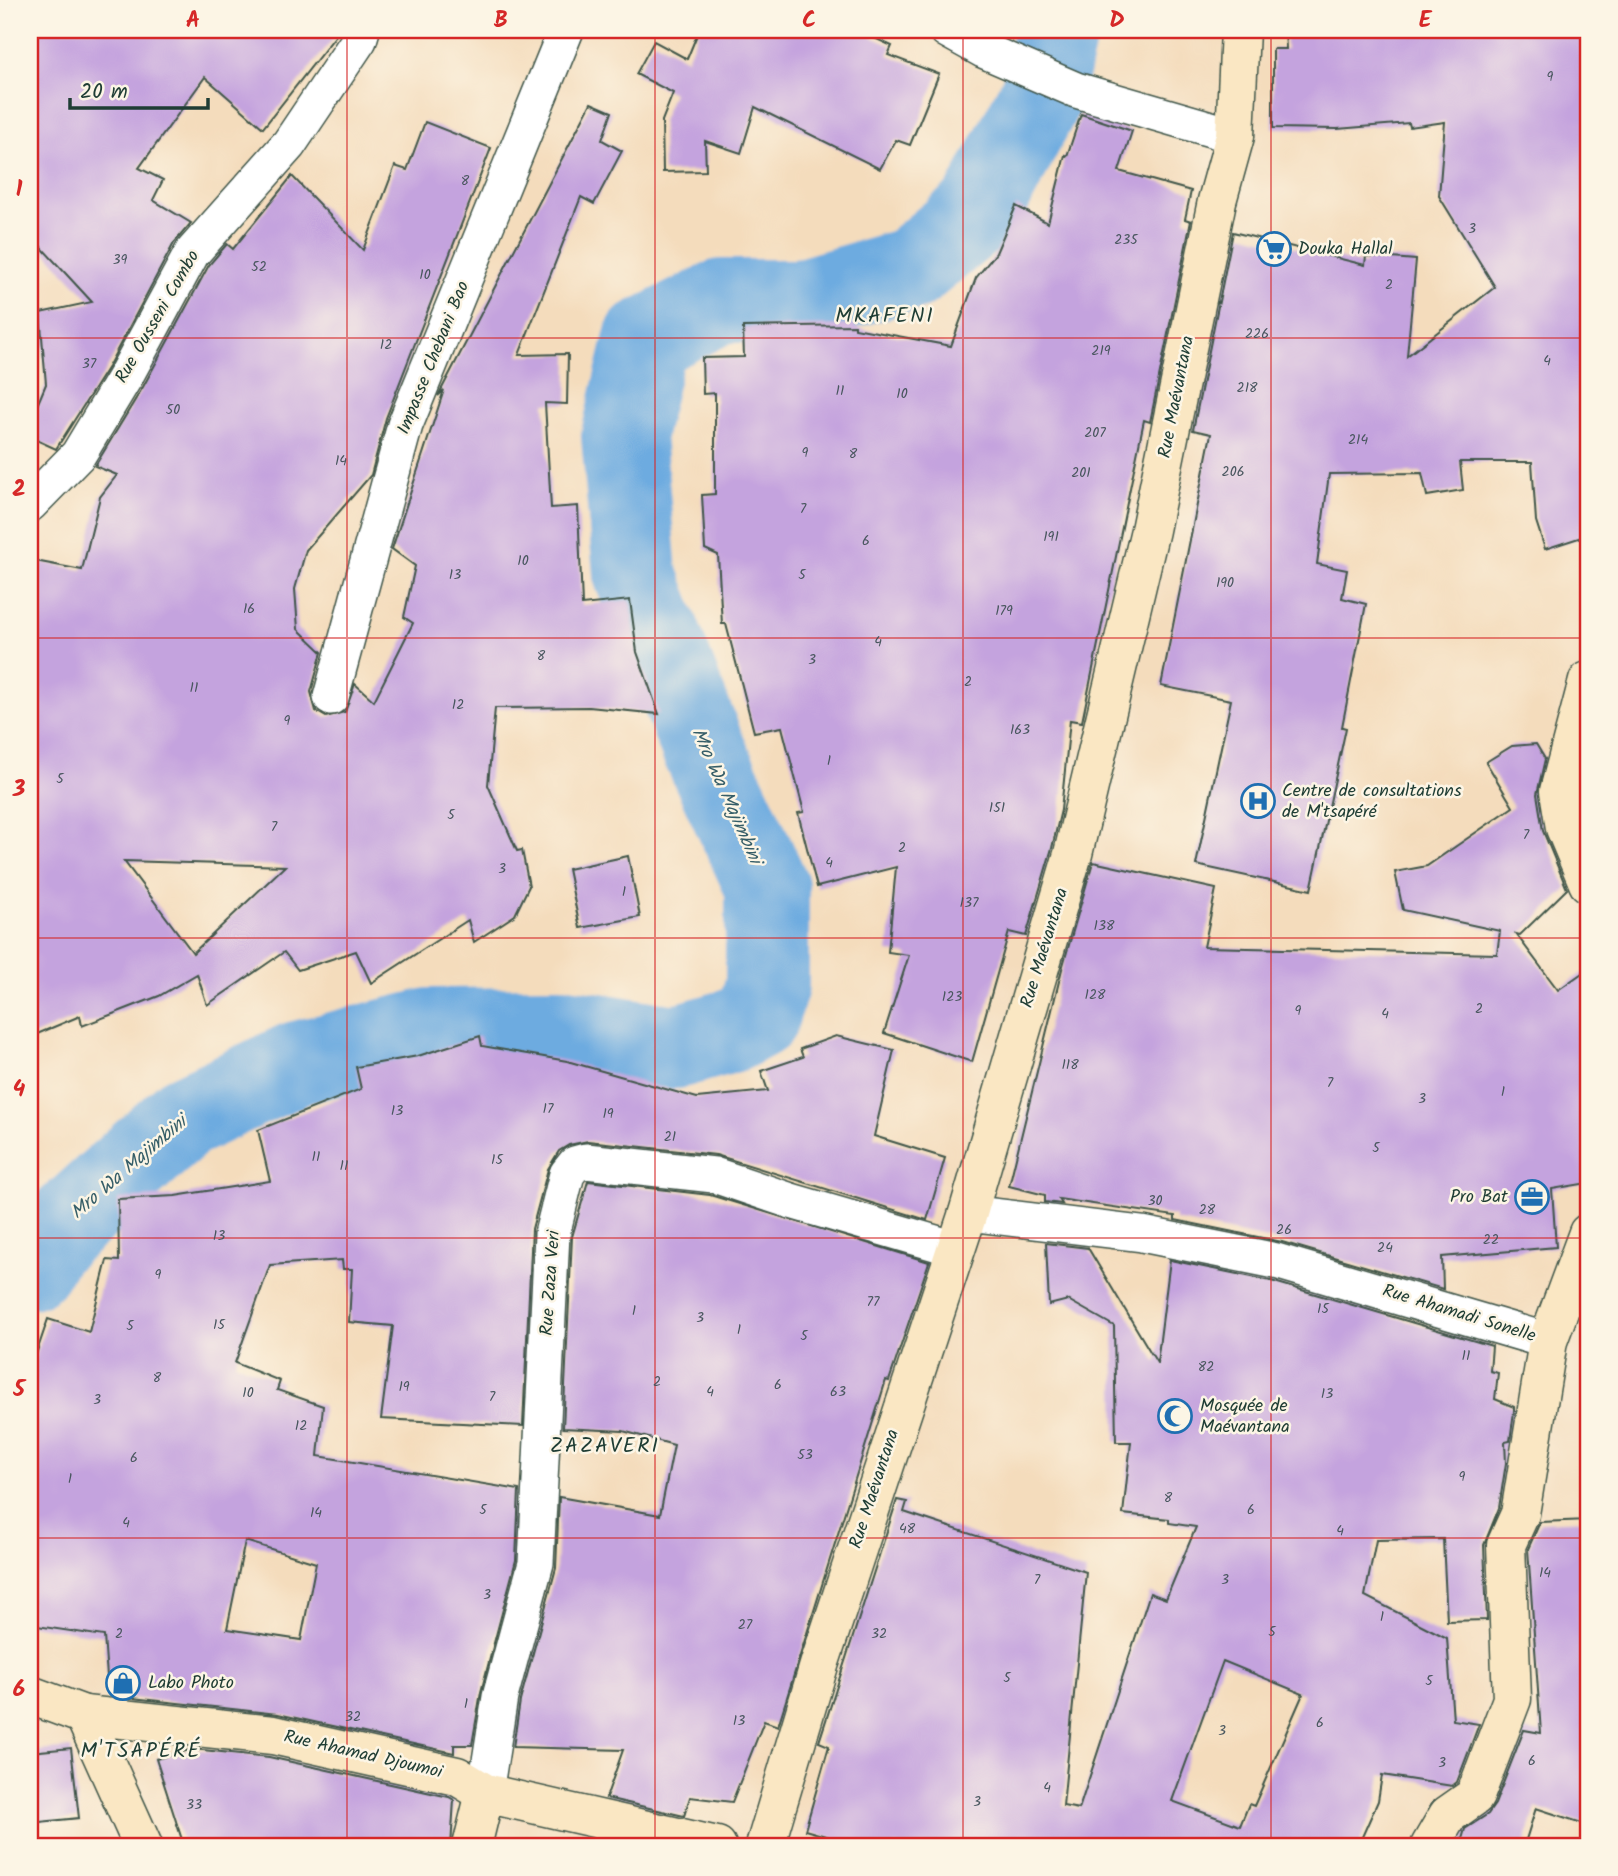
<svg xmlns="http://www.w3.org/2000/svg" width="1618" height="1876" font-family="Kalam,sans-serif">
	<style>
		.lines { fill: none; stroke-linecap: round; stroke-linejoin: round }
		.river { stroke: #6dabe0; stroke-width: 84 }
		.building { fill: #c4a3de; fill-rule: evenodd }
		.street-casing { stroke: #3f5548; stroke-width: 38 }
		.secondary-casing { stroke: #3f5548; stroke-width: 41 }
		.street { stroke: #fff; stroke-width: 35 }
		.secondary { stroke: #fae7c3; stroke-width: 38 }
		.grid { fill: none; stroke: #d62828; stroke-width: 2; stroke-opacity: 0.55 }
		.labels { text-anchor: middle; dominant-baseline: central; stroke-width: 5; stroke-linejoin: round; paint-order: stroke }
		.number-label { font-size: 14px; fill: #48565e }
		.poi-label { font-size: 18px; fill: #1f3d34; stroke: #fcf5e5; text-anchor: start }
		.street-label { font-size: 18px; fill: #1f3d34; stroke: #fcf5e5 }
		.water-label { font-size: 19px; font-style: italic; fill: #365e68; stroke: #fcf5e5 }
		.quarter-label { font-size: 21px; letter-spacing: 2px; fill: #1f3d34; stroke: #fcf5e5 }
		.neatline { fill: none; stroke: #d62828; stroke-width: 2.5 }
		.grid-label { font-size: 23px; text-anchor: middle; font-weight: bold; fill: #d62828 }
	</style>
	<rect width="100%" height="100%" fill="#fcf5e5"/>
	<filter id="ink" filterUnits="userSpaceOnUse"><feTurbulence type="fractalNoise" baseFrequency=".0143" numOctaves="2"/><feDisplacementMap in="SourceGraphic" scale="14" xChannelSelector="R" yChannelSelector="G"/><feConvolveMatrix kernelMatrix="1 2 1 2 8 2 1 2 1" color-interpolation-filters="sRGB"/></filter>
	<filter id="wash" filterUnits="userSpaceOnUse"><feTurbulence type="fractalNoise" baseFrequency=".00686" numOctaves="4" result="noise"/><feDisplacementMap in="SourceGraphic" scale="28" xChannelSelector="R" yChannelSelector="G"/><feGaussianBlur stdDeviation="1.57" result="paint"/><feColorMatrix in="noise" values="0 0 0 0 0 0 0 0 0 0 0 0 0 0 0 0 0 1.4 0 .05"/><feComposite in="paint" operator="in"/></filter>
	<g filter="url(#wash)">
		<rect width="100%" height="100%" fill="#f4dcbc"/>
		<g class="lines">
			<polyline class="river" points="30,1267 44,1244 184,1117 297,1063 430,1030 560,1029 675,1047 731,1031 757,1017 767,985 767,887 703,748 635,573 623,436 646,339 722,301 799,301 910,269 981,210 1042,93 1056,30"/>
		</g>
		<g id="blocks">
			<g class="building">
				<polygon points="30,30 340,30 263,128 205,77 139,168 163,180 153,200 191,223 174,243 108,367 56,449 30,437 30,422 46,384 40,313 92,302 30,235"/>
				<polygon points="699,30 857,30 892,46 888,55 939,74 910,145 896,140 880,169 755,107 741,153 705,141 706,171 663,172 662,121 673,93 636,74 654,41 687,59"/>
				<polygon points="1285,30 1588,30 1588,535 1545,549 1536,521 1532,462 1460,462 1463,490 1427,496 1422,473 1329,474 1317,564 1347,570 1342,598 1366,604 1342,727 1346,728 1311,890 1196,865 1231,700 1161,686 1211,434 1193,430 1233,232 1365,265 1366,256 1416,260 1407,356 1495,287 1439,196 1445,122 1410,127 1409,123 1337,129 1273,128 1273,49 1286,49"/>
				<path d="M591 103 612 112 602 140 622 151 594 204 581 197 519 355 568 354 567 404 545 403 551 508 578 506 582 605 630 600 637 652 659 714 589 707 495 708 488 785 517 851 522 850 529 886 515 915 474 942 468 920 371 983 356 951 298 970 284 952 207 1005 197 974 159 996 82 1026 80 1016 30 1037V560L82 570 100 497 117 475 95 466 143 387 209 265 227 244 233 249 292 176 363 250 395 166 407 170 425 122 491 148 386 418 371 475 306 550 295 589 298 629 322 652 311 692 316 711 326 717 345 712 355 684 374 701 413 623 404 617 415 566 392 549 444 390 438 396ZM124 861 285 866 193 953Z"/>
				<polygon points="1081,114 1132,131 1119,171 1191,191 1185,219 1191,221 1150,422 1144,420 1082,722 1070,720 1061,810 1052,848 1026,936 1009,932 972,1062 884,1033 909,955 888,952 896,867 817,887 798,813 804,812 782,727 754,732 726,624 722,624 718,555 705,549 702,495 715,494 715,393 703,394 702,358 744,357 743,327 855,325 855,328 951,346 976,278 996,253 1016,206 1048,223 1065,155 1067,156"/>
				<polygon points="1536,744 1545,759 1537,794 1543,831 1567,889 1520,935 1516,934 1558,990 1588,969 1588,1140 1584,1143 1588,1183 1552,1189 1556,1247 1442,1257 1443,1289 1282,1242 1175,1220 1175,1216 1059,1199 1062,1204 1045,1202 1045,1195 1009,1186 1062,969 1093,862 1216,889 1204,947 1497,954 1500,931 1403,910 1395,872 1427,866 1513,807 1486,762 1512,746"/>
				<polygon points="1588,766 1588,827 1581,792"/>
				<polygon points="628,856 640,917 580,928 568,869"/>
				<path d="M480 1036 482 1046 567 1061 697 1098 768 1091 761 1071 803 1057 800 1049 836 1036 894 1050 874 1136 945 1158 927 1220 716 1155 588 1141 569 1145 559 1151 548 1169 532 1229 523 1426 381 1419 393 1326 349 1322 352 1269H343L342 1260 270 1265 235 1363 280 1381 277 1390 323 1406 318 1456 519 1490 516 1560 481 1692 472 1745H454V1753L278 1714 123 1697 108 1690 104 1636 30 1625V1372L48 1319 89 1332 107 1260 119 1261 118 1199 175 1196 270 1181 258 1130 361 1089 356 1067 418 1056ZM245 1541 316 1563 301 1640 227 1629Z"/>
				<polygon points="588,1181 710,1195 929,1262 889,1381 886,1380 778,1726 764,1721 732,1802 690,1797 684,1816 606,1798 623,1750 513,1747 520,1701 556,1568 559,1497 660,1515 674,1445 623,1431 563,1428 572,1237"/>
				<path d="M1046 1243 1088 1248 1157 1363 1170 1260 1271 1281 1492 1346 1490 1371 1498 1373 1495 1399 1514 1407V1412L1510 1441 1505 1442 1506 1463 1499 1508 1484 1545 1487 1620 1447 1621 1443 1539 1376 1540 1365 1596 1447 1638 1453 1720 1479 1724 1457 1782 1452 1786 1382 1775 1378 1801 1358 1846H860L805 1830 829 1746 819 1742 897 1500 907 1502 904 1512 1086 1572 1063 1806 1079 1809 1150 1593 1166 1599 1196 1527 1169 1523V1519L1123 1514 1131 1442H1116L1114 1326 1068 1300 1049 1305ZM1223 1661 1303 1694 1254 1806 1249 1804 1240 1826 1172 1801Z"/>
				<polygon points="1588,1520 1588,1825 1536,1808 1524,1846 1460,1846 1465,1829 1488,1814 1495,1804 1524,1730 1541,1733 1528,1549 1540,1522"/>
				<polygon points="71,1748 79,1818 30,1823 30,1752"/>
				<polygon points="193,1749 269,1757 449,1797 454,1800 451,1846 184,1846 156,1759"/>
			</g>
		</g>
	</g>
	<g filter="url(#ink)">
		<use href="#blocks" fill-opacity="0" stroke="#3f5548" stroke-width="2"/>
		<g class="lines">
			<g class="street-casing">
				<g id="street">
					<polyline points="947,30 983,50 1076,90 1235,136"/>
					<polyline points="30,504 78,455 125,377 192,253 289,144 359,40 362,30"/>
					<polyline points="331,697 405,425 566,30"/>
					<polyline points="968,1213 1142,1234 1276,1261 1548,1341"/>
					<polyline points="485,1793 500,1697 536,1563 552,1234 567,1174 575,1164 586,1161 714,1175 791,1201 956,1249"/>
				</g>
			</g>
			<g class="secondary-casing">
				<g id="secondary">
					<polyline points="1588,681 1559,791 1565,828 1588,883"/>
					<polyline points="30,1695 84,1715 143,1846"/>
					<polyline points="84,1715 273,1735 457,1776 485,1793 717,1846"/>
					<polyline points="472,1846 485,1793"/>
					<polyline points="765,1846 820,1662 968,1213 1073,854 1150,530 1217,201 1235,136 1240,30"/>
					<polyline points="1430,1846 1448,1815 1475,1796 1512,1699 1506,1545 1520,1514 1548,1341 1588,1233"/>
				</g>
			</g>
			<use href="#street" class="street"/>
			<use href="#secondary" class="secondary"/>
		</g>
	</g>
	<path class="grid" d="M347 30V1846M655 30V1846M963 30V1846M1271 30V1846M30 338H1588M30 638H1588M30 938H1588M30 1238H1588M30 1538H1588"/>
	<defs>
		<g id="supermarket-ring" transform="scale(1.75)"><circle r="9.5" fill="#fcf5e5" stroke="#1f6fb2" stroke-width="1.5"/><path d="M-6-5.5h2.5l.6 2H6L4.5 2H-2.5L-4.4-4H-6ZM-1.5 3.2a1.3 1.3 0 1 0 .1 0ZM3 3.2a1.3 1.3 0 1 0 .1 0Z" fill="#1f6fb2"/></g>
		<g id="hospital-ring" transform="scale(1.75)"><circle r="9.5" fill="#fcf5e5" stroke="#1f6fb2" stroke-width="1.5"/><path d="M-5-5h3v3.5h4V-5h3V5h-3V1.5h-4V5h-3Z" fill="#1f6fb2"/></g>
		<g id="office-ring" transform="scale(1.75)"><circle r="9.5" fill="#fcf5e5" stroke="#1f6fb2" stroke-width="1.5"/><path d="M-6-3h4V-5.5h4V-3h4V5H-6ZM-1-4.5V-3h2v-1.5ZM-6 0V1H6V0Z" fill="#1f6fb2"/></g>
		<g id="mosque-ring" transform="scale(1.75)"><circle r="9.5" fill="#fcf5e5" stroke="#1f6fb2" stroke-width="1.5"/><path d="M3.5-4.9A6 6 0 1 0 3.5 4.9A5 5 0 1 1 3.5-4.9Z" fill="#1f6fb2"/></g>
		<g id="shop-ring" transform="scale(1.75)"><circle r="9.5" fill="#fcf5e5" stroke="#1f6fb2" stroke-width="1.5"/><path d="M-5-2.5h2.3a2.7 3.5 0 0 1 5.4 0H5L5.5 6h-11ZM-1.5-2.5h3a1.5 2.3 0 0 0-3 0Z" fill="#1f6fb2"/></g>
	</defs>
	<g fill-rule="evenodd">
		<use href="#supermarket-ring" x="1274" y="249"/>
		<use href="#hospital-ring" x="1258" y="801"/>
		<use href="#office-ring" x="1532" y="1197"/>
		<use href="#mosque-ring" x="1175" y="1416"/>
		<use href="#shop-ring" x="123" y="1683"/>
	</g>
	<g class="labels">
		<g class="number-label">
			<text x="1550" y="77">9</text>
			<text x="465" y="181">8</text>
			<text x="1472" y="229">3</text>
			<text x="1126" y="240">235</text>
			<text x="120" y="260">39</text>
			<text x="259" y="267">52</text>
			<text x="425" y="275">10</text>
			<text x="1389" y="285">2</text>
			<text x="1257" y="334">226</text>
			<text x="386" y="345">12</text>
			<text x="1101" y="351">219</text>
			<text x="1547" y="361">4</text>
			<text x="89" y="364">37</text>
			<text x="1247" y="388">218</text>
			<text x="840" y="391">11</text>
			<text x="902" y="394">10</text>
			<text x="173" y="410">50</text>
			<text x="1095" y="433">207</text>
			<text x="1358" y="440">214</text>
			<text x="805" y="453">9</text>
			<text x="853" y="454">8</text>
			<text x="341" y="461">14</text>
			<text x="1233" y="472">206</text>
			<text x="1081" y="473">201</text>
			<text x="803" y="509">7</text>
			<text x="1051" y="537">191</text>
			<text x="866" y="541">6</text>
			<text x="523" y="561">10</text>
			<text x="455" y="575">13</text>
			<text x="802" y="575">5</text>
			<text x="1225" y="583">190</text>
			<text x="249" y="609">16</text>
			<text x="1004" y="611">179</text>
			<text x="878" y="642">4</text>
			<text x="541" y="656">8</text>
			<text x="812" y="660">3</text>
			<text x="968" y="682">2</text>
			<text x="194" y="688">11</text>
			<text x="458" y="705">12</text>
			<text x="287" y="721">9</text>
			<text x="1020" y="730">163</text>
			<text x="829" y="761">1</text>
			<text x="60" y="779">5</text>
			<text x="997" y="808">151</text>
			<text x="451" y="815">5</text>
			<text x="274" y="827">7</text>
			<text x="1526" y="835">7</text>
			<text x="902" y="848">2</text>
			<text x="829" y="863">4</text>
			<text x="502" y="869">3</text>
			<text x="624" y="892">1</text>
			<text x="969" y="903">137</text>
			<text x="1104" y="926">138</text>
			<text x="1095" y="995">128</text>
			<text x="952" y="997">123</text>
			<text x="1479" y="1009">2</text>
			<text x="1298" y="1011">9</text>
			<text x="1385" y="1014">4</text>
			<text x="1070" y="1065">118</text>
			<text x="1330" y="1083">7</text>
			<text x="1503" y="1092">1</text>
			<text x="1422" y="1099">3</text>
			<text x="548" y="1109">17</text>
			<text x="397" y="1111">13</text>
			<text x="608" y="1114">19</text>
			<text x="670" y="1137">21</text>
			<text x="1376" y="1148">5</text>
			<text x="316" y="1157">11</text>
			<text x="497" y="1160">15</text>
			<text x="344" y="1166">11</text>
			<text x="1155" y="1201">30</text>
			<text x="1207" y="1210">28</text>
			<text x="1284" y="1230">26</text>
			<text x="219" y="1236">13</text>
			<text x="1491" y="1240">22</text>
			<text x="1385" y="1248">24</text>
			<text x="158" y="1275">9</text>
			<text x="873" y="1302">77</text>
			<text x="1323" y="1309">15</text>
			<text x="634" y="1311">1</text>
			<text x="700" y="1318">3</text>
			<text x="219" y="1325">15</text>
			<text x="130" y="1326">5</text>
			<text x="739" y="1330">1</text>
			<text x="804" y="1336">5</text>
			<text x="1466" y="1356">11</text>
			<text x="1206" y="1367">82</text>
			<text x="157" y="1378">8</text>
			<text x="657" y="1382">2</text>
			<text x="778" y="1385">6</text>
			<text x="404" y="1387">19</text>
			<text x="710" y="1392">4</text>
			<text x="838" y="1392">63</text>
			<text x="248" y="1393">10</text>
			<text x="1327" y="1394">13</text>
			<text x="492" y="1397">7</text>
			<text x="97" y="1400">3</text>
			<text x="301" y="1426">12</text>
			<text x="805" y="1455">53</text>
			<text x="134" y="1458">6</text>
			<text x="1462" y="1477">9</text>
			<text x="70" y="1479">1</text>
			<text x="1168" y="1498">8</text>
			<text x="483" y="1510">5</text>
			<text x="1251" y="1510">6</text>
			<text x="316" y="1513">14</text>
			<text x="126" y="1523">4</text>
			<text x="907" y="1529">48</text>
			<text x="1340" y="1531">4</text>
			<text x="1545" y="1573">14</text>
			<text x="1037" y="1580">7</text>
			<text x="1225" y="1580">3</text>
			<text x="487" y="1595">3</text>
			<text x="1382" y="1617">1</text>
			<text x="745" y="1625">27</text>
			<text x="1272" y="1632">5</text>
			<text x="119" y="1634">2</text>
			<text x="879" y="1634">32</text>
			<text x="1007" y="1678">5</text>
			<text x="1429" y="1681">5</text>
			<text x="466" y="1704">1</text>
			<text x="353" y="1717">32</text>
			<text x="739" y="1721">13</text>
			<text x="1320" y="1723">6</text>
			<text x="1222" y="1731">3</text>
			<text x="1532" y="1761">6</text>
			<text x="1442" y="1763">3</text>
			<text x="1047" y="1788">4</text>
			<text x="977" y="1802">3</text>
			<text x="194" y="1805">33</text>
		</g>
		<g class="poi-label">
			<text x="1298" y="249">Douka Hallal</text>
			<text x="1282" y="791">Centre de consultations<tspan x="1282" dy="21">de M'tsapéré</tspan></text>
			<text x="1508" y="1197" text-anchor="end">Pro Bat</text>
			<text x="1200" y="1406">Mosquée de<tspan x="1200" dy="21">Maévantana</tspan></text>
			<text x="148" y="1683">Labo Photo</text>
		</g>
		<g class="street-label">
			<text transform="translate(158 317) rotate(-60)">Rue Ousseni Combo</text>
			<text transform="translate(434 358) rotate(-68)">Impasse Chebani Bao</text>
			<text transform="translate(1177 397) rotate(-79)">Rue Maévantana</text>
			<text transform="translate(1045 948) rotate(-73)">Rue Maévantana</text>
			<text transform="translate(551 1283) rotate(-86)">Rue Zaza Veri</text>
			<text transform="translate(1459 1314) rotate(17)">Rue Ahamadi Sonelle</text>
			<text transform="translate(875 1489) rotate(-72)">Rue Maévantana</text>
			<text transform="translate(363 1755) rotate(13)">Rue Ahamad Djoumoi</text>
		</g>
		<g class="water-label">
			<text transform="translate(726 796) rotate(66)">Mro Wa Majimbini</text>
			<text transform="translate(129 1168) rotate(-41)">Mro Wa Majimbini</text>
		</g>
		<g class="quarter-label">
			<text x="885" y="316">MKAFENI</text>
			<text x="605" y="1446">ZAZAVERI</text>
			<text x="141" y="1751">M'TSAPÉRÉ</text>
		</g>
	</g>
	<rect width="1618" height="1876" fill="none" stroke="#fcf5e5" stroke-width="77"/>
	<path d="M70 98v10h138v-10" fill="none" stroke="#1f3d34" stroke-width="3.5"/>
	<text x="80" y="98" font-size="21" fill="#1f3d34" stroke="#fcf5e5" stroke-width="5" paint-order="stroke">20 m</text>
	<rect x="38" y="38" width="1542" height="1800" class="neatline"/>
	<g class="grid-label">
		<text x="193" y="27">A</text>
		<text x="501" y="27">B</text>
		<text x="809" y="27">C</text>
		<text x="1117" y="27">D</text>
		<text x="1425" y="27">E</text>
		<text x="19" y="196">1</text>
		<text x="19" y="496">2</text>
		<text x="19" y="796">3</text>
		<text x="19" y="1096">4</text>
		<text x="19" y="1396">5</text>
		<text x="19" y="1696">6</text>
	</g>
</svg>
